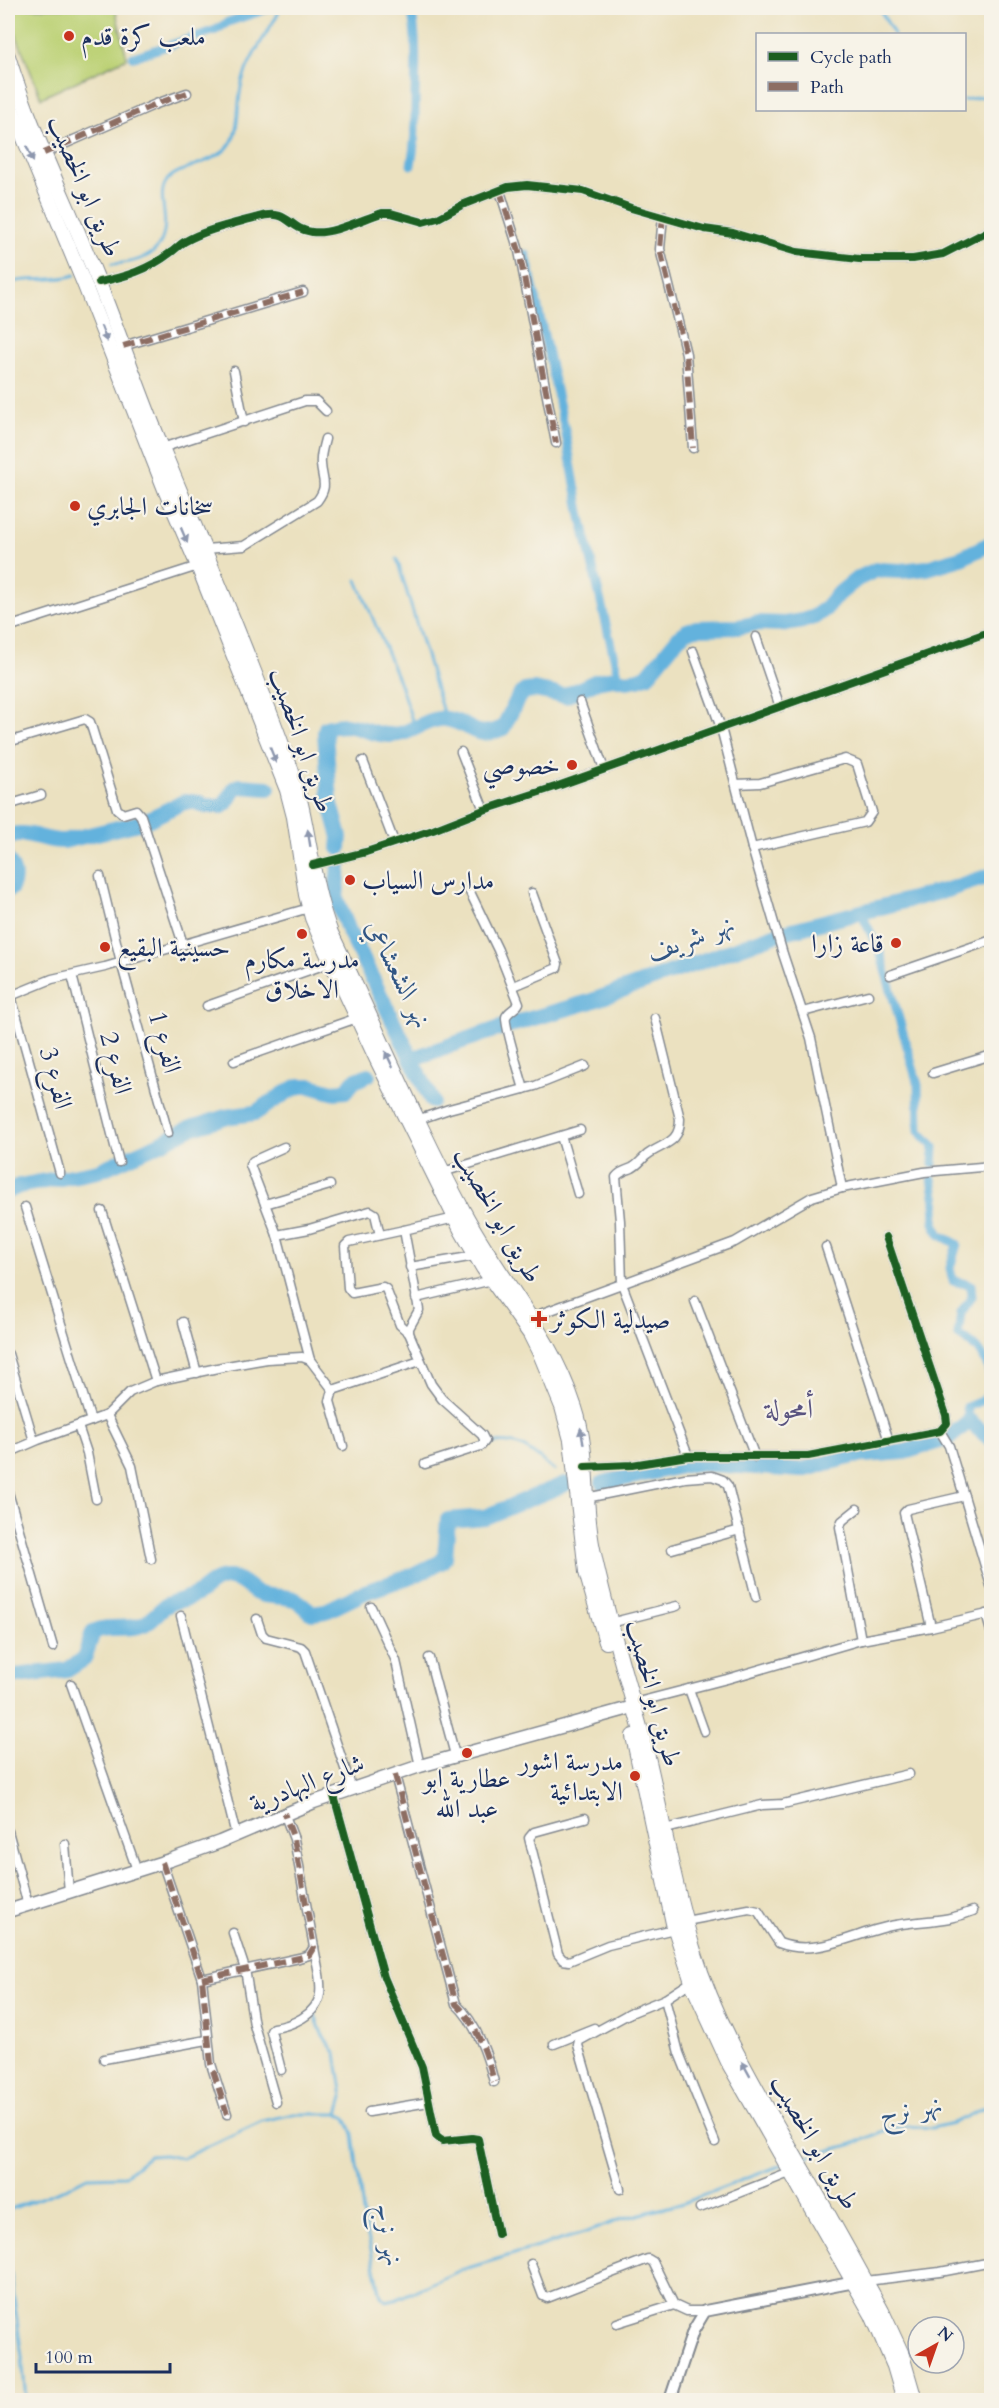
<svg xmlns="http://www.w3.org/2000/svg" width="999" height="2408" font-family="Cardo,Amiri,serif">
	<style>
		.green { fill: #bcd175; stroke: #6c806a; stroke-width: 1.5 }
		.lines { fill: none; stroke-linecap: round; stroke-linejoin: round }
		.stream { stroke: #64b2dd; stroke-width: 3 }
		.canal { stroke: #64b2dd; stroke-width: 9 }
		.river { stroke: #64b2dd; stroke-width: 16 }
		.minor-casing { stroke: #83888f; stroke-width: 11 }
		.tertiary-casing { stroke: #83888f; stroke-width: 14 }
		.secondary-casing { stroke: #83888f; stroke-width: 15 }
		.primary-casing { stroke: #83888f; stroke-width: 16 }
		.minor { stroke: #fff; stroke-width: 8 }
		.tertiary { stroke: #fff; stroke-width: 10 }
		.secondary { stroke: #fff; stroke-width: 12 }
		.primary { stroke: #fff; stroke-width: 14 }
		.quiet { stroke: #8d6e63; stroke-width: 6; stroke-dasharray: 12 6; stroke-linecap: butt }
		.cycleway-casing { stroke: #f7f3e8; stroke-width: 11 }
		.cycleway { stroke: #1b5e20; stroke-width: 8 }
		.oneway { fill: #8d97ae }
		.poi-dot { fill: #c8321e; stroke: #f7f3e8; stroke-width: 2 }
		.labels { text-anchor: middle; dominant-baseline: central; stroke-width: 4.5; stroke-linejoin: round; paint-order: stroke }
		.poi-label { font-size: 26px; fill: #1b2f5e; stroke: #f7f3e8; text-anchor: start }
		.street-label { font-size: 26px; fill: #1b2f5e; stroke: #f7f3e8 }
		.water-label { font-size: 27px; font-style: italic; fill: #315684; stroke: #f7f3e8 }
		.quarter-label { font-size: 28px; fill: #5a5480; stroke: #f7f3e8 }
	</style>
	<rect width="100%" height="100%" fill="#f7f3e8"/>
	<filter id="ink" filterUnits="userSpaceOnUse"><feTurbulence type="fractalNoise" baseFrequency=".0167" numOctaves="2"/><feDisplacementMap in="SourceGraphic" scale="12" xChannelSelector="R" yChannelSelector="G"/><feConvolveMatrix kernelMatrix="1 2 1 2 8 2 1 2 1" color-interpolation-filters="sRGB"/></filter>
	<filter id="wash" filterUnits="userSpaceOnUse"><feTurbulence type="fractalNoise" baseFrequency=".008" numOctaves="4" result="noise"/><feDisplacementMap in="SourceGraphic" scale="24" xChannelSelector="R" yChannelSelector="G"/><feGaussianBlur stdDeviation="1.35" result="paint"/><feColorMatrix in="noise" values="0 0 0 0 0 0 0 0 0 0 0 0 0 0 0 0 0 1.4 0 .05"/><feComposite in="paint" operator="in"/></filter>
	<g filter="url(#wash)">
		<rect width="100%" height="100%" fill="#ebe1c0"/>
		<polygon class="green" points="8,8 115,8 127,58 41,98 8,14"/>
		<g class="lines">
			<g class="stream">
				<polyline points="879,8 894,34"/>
				<polyline points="964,100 992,95"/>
				<path d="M112 264C146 262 169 252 164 213 163 203 160 191 166 182 175 166 219 164 231 143 241 126 236 96 244 76 252 52 270 30 281 8"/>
				<path d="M8 283C30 276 53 283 75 275"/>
				<polyline points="397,559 445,719"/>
				<polyline points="357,580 400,684 415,729"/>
				<path d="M484 1446C516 1435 531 1451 554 1470"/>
				<polyline points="314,2012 322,2034 336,2054 343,2097 338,2114"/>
				<polyline points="802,2158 853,2144 891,2128 907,2126 932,2128 953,2123 992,2104"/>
				<polyline points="8,2210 62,2190 87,2177 124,2176 149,2156 164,2155 183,2158 262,2121 294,2114 338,2114 346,2118 353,2134 363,2213 381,2296 386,2301 399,2298 461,2270 584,2233 625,2218 680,2204 782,2165"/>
				<polyline points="8,2253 22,2357 26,2400"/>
			</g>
			<g class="canal">
				<path d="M411 8C417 36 416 66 415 95 415 119 416 141 411 165"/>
				<polyline points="133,57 216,30 228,22 270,8"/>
				<polyline points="526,254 565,430 581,517 619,679"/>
				<polyline points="861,913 880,952 918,1085 919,1131 934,1147 933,1164"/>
				<path d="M932 1179 936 1201 934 1223 940 1235 957 1244 950 1268 953 1281 971 1285 972 1297 961 1313 958 1335C981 1348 986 1357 992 1382"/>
				<polyline points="969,1421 967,1407 984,1400 992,1389"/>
			</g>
			<g class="river">
				<path d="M8 837C24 828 45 842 64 841L143 822 184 802H196L206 806H222L226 803 235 788 240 786 268 788"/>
				<path d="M339 848 340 837 330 801 325 733 326 728C352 719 365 734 389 735 410 736 426 717 446 719 473 723 471 741 503 728L518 698 525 691 534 690 565 696 597 681 613 678 627 681 638 679 647 676 679 637 687 631 696 628 738 627 758 623 785 624 802 621 814 617 825 609 836 596 857 579 876 570 901 571 927 568 961 558 992 543"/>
				<path d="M8 861C14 871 16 877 11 888L8 890"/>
				<polyline points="339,865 336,898 348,929 432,1101"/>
				<polyline points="411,1059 503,1027 589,1002 777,934 947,890 992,875"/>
				<polyline points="8,1191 19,1186 98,1171 165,1141 188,1129 225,1117 255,1113 287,1092 299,1086 311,1086 332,1092 346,1091 354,1081 368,1075"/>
				<polyline points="603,1483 695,1463 802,1470 853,1456 904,1452 949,1438 969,1421 992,1440"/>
				<path d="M8 1677 67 1670 84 1659 93 1632C109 1624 126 1631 142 1625 153 1621 157 1611 167 1605 177 1600 188 1599 197 1594 208 1587 215 1577 229 1578 241 1578 248 1588 257 1593 268 1598 283 1595 294 1599 300 1601 307 1609 312 1613L326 1611 365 1592 417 1574 441 1562 445 1557 448 1520 485 1517 565 1484"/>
			</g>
		</g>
	</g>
	<g filter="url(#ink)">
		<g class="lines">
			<g class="minor-casing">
				<g id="minor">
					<polyline points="44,153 156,104 187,93"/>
					<polyline points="500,191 519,251 556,443"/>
					<polyline points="663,216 660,249 686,354 693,448"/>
					<path d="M99 282C125 277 148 270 170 253 175 250 179 245 184 242 207 229 233 224 258 217 290 208 287 229 312 232 331 235 363 219 382 213H391L423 222 438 218 462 205 508 187 527 185 583 191 631 208 704 229 733 233 797 252 859 259H913L943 254 992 229"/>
					<polyline points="123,346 303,292"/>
					<polyline points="234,371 244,422"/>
					<polyline points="162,448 305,401 316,401 326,411"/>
					<path d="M205 549 244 546 317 501C329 485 322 481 321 464 320 456 323 447 325 439"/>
					<polyline points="8,627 198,566"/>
					<polyline points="756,637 780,707"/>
					<polyline points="693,651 721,728 752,848 783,954 811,1038 842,1188"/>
					<polyline points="580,702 604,769"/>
					<polyline points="8,742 85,719 90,722 117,809 123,814 136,810 141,816 183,944"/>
					<polyline points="461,752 484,810"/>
					<polyline points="363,761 394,842"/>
					<polyline points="736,784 760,783 845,759 857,764 872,812 865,822 752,848"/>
					<polyline points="8,805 41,795"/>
					<polyline points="313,865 366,852 433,830 484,810 555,787 992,631"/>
					<polyline points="100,876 121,962 168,1133"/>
					<path d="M469 890 498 950 519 1003C516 1009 508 1011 506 1017 504 1023 521 1079 524 1089"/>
					<polyline points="72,975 119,1162"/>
					<polyline points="890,975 992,940"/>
					<polyline points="514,986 557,968 558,964 532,893"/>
					<polyline points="11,996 60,1173"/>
					<polyline points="8,997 52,979 105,967 309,908"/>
					<polyline points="207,1006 332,962"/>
					<polyline points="803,1012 868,995"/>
					<path d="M655 1018 680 1119C680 1144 663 1143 647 1155 642 1159 638 1165 632 1168 625 1171 621 1171 616 1177L620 1221 622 1284 688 1456"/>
					<polyline points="234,1061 357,1018"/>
					<polyline points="933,1073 992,1055"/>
					<polyline points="417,1120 449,1109 535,1086 585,1066"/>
					<polyline points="561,1136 578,1194"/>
					<polyline points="284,1147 253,1161 250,1165 277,1235 310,1360"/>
					<polyline points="443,1172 580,1130"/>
					<polyline points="265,1204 330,1185"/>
					<polyline points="25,1207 91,1421"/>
					<polyline points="102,1211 156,1381"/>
					<polyline points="404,1230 349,1242 345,1246 348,1288 352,1293 383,1287 386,1289 400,1325 409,1333"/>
					<polyline points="277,1235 309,1229 370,1211 375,1214 380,1235"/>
					<polyline points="826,1247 889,1441"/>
					<polyline points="410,1267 475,1256"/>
					<polyline points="416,1298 492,1280"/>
					<polyline points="695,1301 755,1457"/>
					<polyline points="532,1317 735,1242 812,1197 842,1188 924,1172 992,1166"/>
					<polyline points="183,1322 197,1373"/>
					<polyline points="990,1331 992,1331"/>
					<polyline points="8,1354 34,1441"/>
					<polyline points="333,1390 420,1361"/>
					<polyline points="107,1415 132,1466 151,1559"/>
					<polyline points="78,1426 87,1453 96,1499"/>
					<polyline points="940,1431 949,1446 992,1589"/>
					<polyline points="8,1453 38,1440 107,1415 130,1392 156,1381 227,1366 267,1359 302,1357 310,1360 333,1390 330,1401 343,1446"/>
					<polyline points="425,1464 481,1446 485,1441 482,1435 442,1399 431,1384 409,1333 409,1328 419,1310 404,1230 455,1218"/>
					<polyline points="585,1467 632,1465 688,1456 808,1456 940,1431 947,1423 946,1415 886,1237"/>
					<polyline points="8,1492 53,1647"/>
					<polyline points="586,1498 685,1478 712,1476 723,1480 728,1486 756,1597"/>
					<polyline points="857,1509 842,1521 840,1527 861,1640"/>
					<polyline points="672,1549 740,1530"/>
					<polyline points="371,1607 396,1661 420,1766"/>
					<polyline points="986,1614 992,1635"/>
					<polyline points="181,1616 236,1835"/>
					<polyline points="257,1619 262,1634 266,1638 301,1647 305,1651 352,1789"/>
					<polyline points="610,1623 677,1606"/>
					<polyline points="931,1627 904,1513 908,1509 964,1496"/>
					<polyline points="429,1658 455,1755"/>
					<polyline points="71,1684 137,1870"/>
					<polyline points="689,1689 704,1731"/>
					<polyline points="634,1703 727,1679 861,1640 931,1627 992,1613"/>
					<path d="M395 1775 456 2004C476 2022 488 2057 494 2082"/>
					<polyline points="334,1796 384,1977 422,2067 436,2136 442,2141 472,2138 478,2139 498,2234"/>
					<polyline points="585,1818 534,1832 529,1838 558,1954 563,1960 569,1961 608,1945 674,1929"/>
					<polyline points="665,1829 762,1805 783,1804 909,1774"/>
					<polyline points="8,1831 28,1905"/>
					<polyline points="65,1844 69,1892"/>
					<polyline points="162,1862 202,1979 211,2064 227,2114"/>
					<path d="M686 1921 749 1909 758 1911 779 1943C818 1958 858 1931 896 1925 924 1920 947 1922 973 1911"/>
					<polyline points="233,1933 245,1969 254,2025 276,2102"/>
					<polyline points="202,1979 299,1958 309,1955 314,1947 294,1839 284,1813"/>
					<polyline points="665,1999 679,2053 715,2142"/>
					<polyline points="628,2014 665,1999 691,1982"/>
					<polyline points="554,2044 594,2028"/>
					<polyline points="104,2059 207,2040"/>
					<path d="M281 2070 271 2031 273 2028C291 2026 317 2015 320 1994 322 1979 316 1962 314 1947"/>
					<polyline points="369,2112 429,2102"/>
					<polyline points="620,2189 578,2045 579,2041 632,2012"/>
					<polyline points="700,2208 792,2172"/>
					<polyline points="531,2264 543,2296 547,2298 648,2259 653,2262 674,2305 687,2311 705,2311"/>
					<polyline points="866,2281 940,2272 992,2262"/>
					<polyline points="617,2323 674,2305"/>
				</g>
			</g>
			<g class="tertiary-casing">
				<polyline id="tertiary" points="670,2400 693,2331 705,2311 855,2282"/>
			</g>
			<g class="secondary-casing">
				<polyline id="secondary" points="8,1911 170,1860 220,1842 314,1802 420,1766 626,1709"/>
			</g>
			<g class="primary-casing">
				<g id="primary">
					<path d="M8 56C32 134 69 207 99 283 121 338 140 395 163 450 207 556 252 661 291 769 310 823 310 880 331 933 376 1026 415 1121 464 1212 500 1280 551 1333 575 1408 590 1453 583 1502 593 1549 607 1618 629 1685 647 1753 663 1819 674 1887 694 1951 715 2019 751 2080 786 2141 819 2197 851 2254 882 2311L901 2352 915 2400"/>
					<polyline points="8,100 85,286 166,492 198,566 287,790 294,817 306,895 312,918 325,949 376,1058 461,1230 483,1268 530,1334 541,1356 562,1407 571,1440 586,1572 606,1642"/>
					<polyline points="633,1736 673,1923 694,1988 729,2064 872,2315 894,2366 904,2400"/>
				</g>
			</g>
			<use href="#minor" class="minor"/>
			<use href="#tertiary" class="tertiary"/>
			<use href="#secondary" class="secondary"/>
			<use href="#primary" class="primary"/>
			<g class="quiet">
				<polyline points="44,153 156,104 187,93"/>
				<polyline points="500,191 519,251 556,443"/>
				<polyline points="663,216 660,249 686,354 693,448"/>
				<polyline points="123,346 303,292"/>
				<path d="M395 1775 456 2004C476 2022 488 2057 494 2082"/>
				<polyline points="162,1862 202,1979 211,2064 227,2114"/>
				<polyline points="202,1979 299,1958 309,1955 314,1947 294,1839 284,1813"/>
			</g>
			<g class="cycleway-casing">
				<g id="cycleway">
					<path d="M99 282C125 277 148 270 170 253 175 250 179 245 184 242 207 229 233 224 258 217 290 208 287 229 312 232 331 235 363 219 382 213H391L423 222 438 218 462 205 508 187 527 185 583 191 631 208 704 229 733 233 797 252 859 259H913L943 254 992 229"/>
					<polyline points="313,865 366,852 433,830 484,810 555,787 992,631"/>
					<polyline points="585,1467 632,1465 688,1456 808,1456 940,1431 947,1423 946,1415 886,1237"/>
					<polyline points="334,1796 384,1977 422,2067 436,2136 442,2141 472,2138 478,2139 498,2234"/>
				</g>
			</g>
			<use href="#cycleway" class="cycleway"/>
		</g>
		<defs><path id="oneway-solid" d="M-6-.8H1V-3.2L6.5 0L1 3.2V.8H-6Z" transform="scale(1.5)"/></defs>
		<g class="oneway">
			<use href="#oneway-solid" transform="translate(30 154) rotate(67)"/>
			<use href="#oneway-solid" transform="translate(104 334) rotate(69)"/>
			<use href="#oneway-solid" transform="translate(184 535) rotate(67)"/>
			<use href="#oneway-solid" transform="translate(273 755) rotate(68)"/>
			<use href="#oneway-solid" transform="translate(309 838) rotate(-99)"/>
			<use href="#oneway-solid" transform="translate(389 1059) rotate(-115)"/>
			<use href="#oneway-solid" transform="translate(582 1436) rotate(-100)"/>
			<use href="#oneway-solid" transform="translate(746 2069) rotate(-119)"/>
		</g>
	</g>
	<g class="poi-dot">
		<circle cx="69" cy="36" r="6"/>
		<circle cx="75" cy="506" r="6"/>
		<circle cx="572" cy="765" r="6"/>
		<circle cx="350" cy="880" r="6"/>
		<circle cx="302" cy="934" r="6"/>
		<circle cx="896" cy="943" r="6"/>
		<circle cx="105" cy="947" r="6"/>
		<path d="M536 1310h6v6h6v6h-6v6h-6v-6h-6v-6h6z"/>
		<circle cx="467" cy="1753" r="6"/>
		<circle cx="635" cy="1776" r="6"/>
	</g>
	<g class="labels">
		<g class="poi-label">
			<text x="81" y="36">ملعب كرة قدم</text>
			<text x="87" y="506">سخانات الجابري</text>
			<text x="560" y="765" text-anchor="end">خصوصي</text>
			<text x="362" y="880">مدارس السياب</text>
			<text x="884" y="943" text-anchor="end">قاعة زارا</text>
			<text x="117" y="947">حسينية البقيع</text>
			<text x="302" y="959" text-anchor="middle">مدرسة مكارم<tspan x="302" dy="30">الاخلاق</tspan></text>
			<text x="551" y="1319">صيدلية الكوثر</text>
			<text x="623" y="1761" text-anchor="end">مدرسة اشور<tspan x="623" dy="30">الابتدائية</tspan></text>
			<text x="467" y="1778" text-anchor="middle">عطارية ابو<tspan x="467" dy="30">عبد الله</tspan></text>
		</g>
		<g class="street-label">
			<text transform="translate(85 186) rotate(67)">طريق ابو الخصيب</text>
			<text transform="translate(302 740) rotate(71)">طريق ابو الخصيب</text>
			<text transform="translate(165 1042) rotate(75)">الفرع 1</text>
			<text transform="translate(116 1063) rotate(76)">الفرع 2</text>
			<text transform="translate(56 1078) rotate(75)">الفرع 3</text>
			<text transform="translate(498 1215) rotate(60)">طريق ابو الخصيب</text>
			<text transform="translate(654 1693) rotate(75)">طريق ابو الخصيب</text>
			<text transform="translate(307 1783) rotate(-21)">شارع البهادرية</text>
			<text transform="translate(815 2142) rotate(60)">طريق ابو الخصيب</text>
		</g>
		<g class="water-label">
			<text transform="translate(691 938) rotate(-20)">نهر شريف</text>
			<text transform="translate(399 974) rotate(64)">نهر الشعشاعي</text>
			<text transform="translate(911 2109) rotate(-10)">نهر نرج</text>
			<text transform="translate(389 2235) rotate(79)">نهر نرج</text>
		</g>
		<g class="quarter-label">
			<text x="789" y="1409">أمحولة</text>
		</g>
	</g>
	<rect width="999" height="2408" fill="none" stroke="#f7f3e8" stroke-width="30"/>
	<rect x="756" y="33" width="210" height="78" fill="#f7f3e8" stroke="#9fa5b1" stroke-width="1.5"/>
	<rect x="768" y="52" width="30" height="9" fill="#1b5e20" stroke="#9fa5b1" stroke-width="1.5"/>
	<text x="810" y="63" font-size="18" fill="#1b2f5e">Cycle path</text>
	<rect x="768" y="82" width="30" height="9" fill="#8d6e63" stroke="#9fa5b1" stroke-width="1.5"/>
	<text x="810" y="93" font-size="18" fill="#1b2f5e">Path</text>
	<g transform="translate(936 2345) rotate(40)"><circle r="28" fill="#f7f3e8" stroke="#9fa5b1" stroke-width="1.5"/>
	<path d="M0-4.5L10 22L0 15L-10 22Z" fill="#c8321e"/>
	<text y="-9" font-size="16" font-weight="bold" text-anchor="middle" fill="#1b2f5e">N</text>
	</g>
	<path d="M36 2363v9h134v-9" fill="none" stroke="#1b2f5e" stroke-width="3"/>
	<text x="45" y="2363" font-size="18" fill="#1b2f5e" stroke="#f7f3e8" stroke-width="4.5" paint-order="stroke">100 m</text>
</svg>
